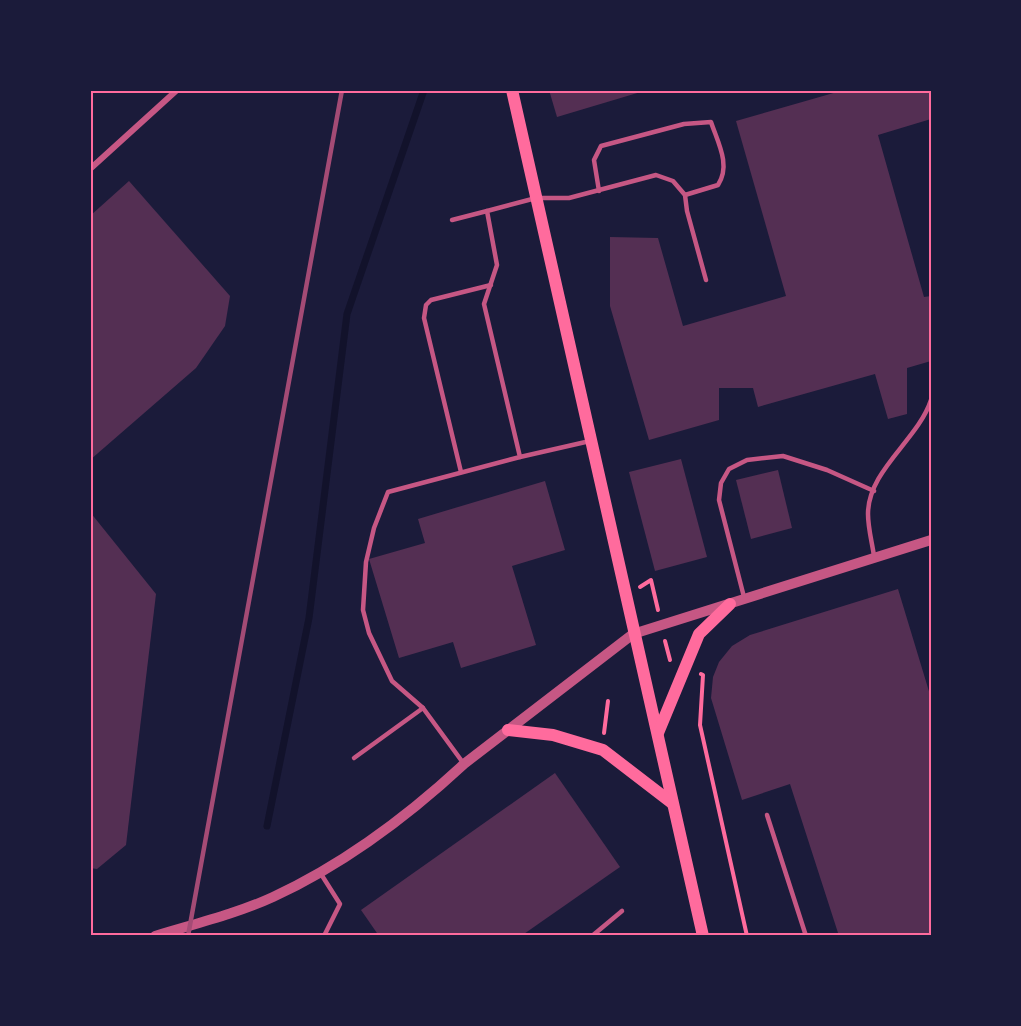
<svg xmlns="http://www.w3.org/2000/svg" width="1021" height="1026" font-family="Lora,serif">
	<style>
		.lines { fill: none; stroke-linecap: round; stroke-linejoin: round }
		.stream { stroke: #12122b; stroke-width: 7 }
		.building { fill: #542f53 }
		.path { stroke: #ff6b9d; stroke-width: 4 }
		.service { stroke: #c65784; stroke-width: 4.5 }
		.minor { stroke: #c65784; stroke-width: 6 }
		.tertiary { stroke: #c65784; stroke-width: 10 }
		.secondary { stroke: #ff6b9d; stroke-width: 12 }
		.rail { stroke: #a44b75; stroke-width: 4.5 }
		.neatline { fill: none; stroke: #ff6b9d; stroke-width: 2 }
	</style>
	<rect width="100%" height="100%" fill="#1b1b3a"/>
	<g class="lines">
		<polyline class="stream" points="267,826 309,618 347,314 424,90"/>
	</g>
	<g class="building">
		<polygon points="549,90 644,90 644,91 557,117"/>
		<polygon points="844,90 931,90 931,119 878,135 924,297 931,296 931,361 907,368 907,414 888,419 875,374 758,407 753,388 719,388 719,420 649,440 610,306 610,237 658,238 683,326 786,296 736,121"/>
		<polygon points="129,181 230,296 225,326 196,368 90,460 90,216"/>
		<polygon points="681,459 707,557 655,571 629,472"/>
		<polygon points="778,470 792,528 751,539 736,480"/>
		<polygon points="545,481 565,550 512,566 536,645 461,668 453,642 399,658 369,559 425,543 418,519"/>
		<polygon points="90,512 156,594 126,845 97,869 90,868"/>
		<polygon points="898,589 931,698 931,936 839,936 790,784 742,800 711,698 713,677 719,662 732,646 750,635"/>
		<polygon points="555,773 620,867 521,936 379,936 361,910"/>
	</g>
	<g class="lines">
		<g class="path">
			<polyline points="640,587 651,580 658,610"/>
			<polyline points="665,641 670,660"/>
			<polyline points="701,674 703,675 700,725 747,936"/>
			<polyline points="604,733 608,701"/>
		</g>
		<g class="service">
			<path d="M599 191 594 160 601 146 684 124 711 122C718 143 731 165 718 185L685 195"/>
			<polyline points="452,220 487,211"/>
			<polyline points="520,457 590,441"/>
			<polyline points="461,472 424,318 426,305 431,300 491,285"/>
			<path d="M874 556C872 542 868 528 868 514 868 470 918 440 931 400"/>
			<polyline points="744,597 719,500 721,483 729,469 747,460 783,456 827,470 874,491"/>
			<polyline points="354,758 423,708"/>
			<polyline points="464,764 423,708 392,681 369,633 363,610 366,562 374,528 388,492 520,457 484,304 497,265 487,211 536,198 569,198 656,175 673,181 685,195 687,211 706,280"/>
			<polyline points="767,815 806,936"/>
			<polyline points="321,874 340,904 324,936"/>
			<polyline points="592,936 622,911"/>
		</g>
		<polyline class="minor" points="90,169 177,90"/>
		<path class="tertiary" d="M155 936C194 924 236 914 273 897 342 865 408 816 464 764L633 634 931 540"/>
		<g class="secondary">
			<polyline points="512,90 703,936"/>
			<polyline points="508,730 553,735 603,750 672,803"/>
			<polyline points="658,733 699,634 730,604"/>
		</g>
		<polyline class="rail" points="188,936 342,90"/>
	</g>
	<rect width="1021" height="1026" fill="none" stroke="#1b1b3a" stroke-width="183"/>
	<rect x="92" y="92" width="838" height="842" class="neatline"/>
</svg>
